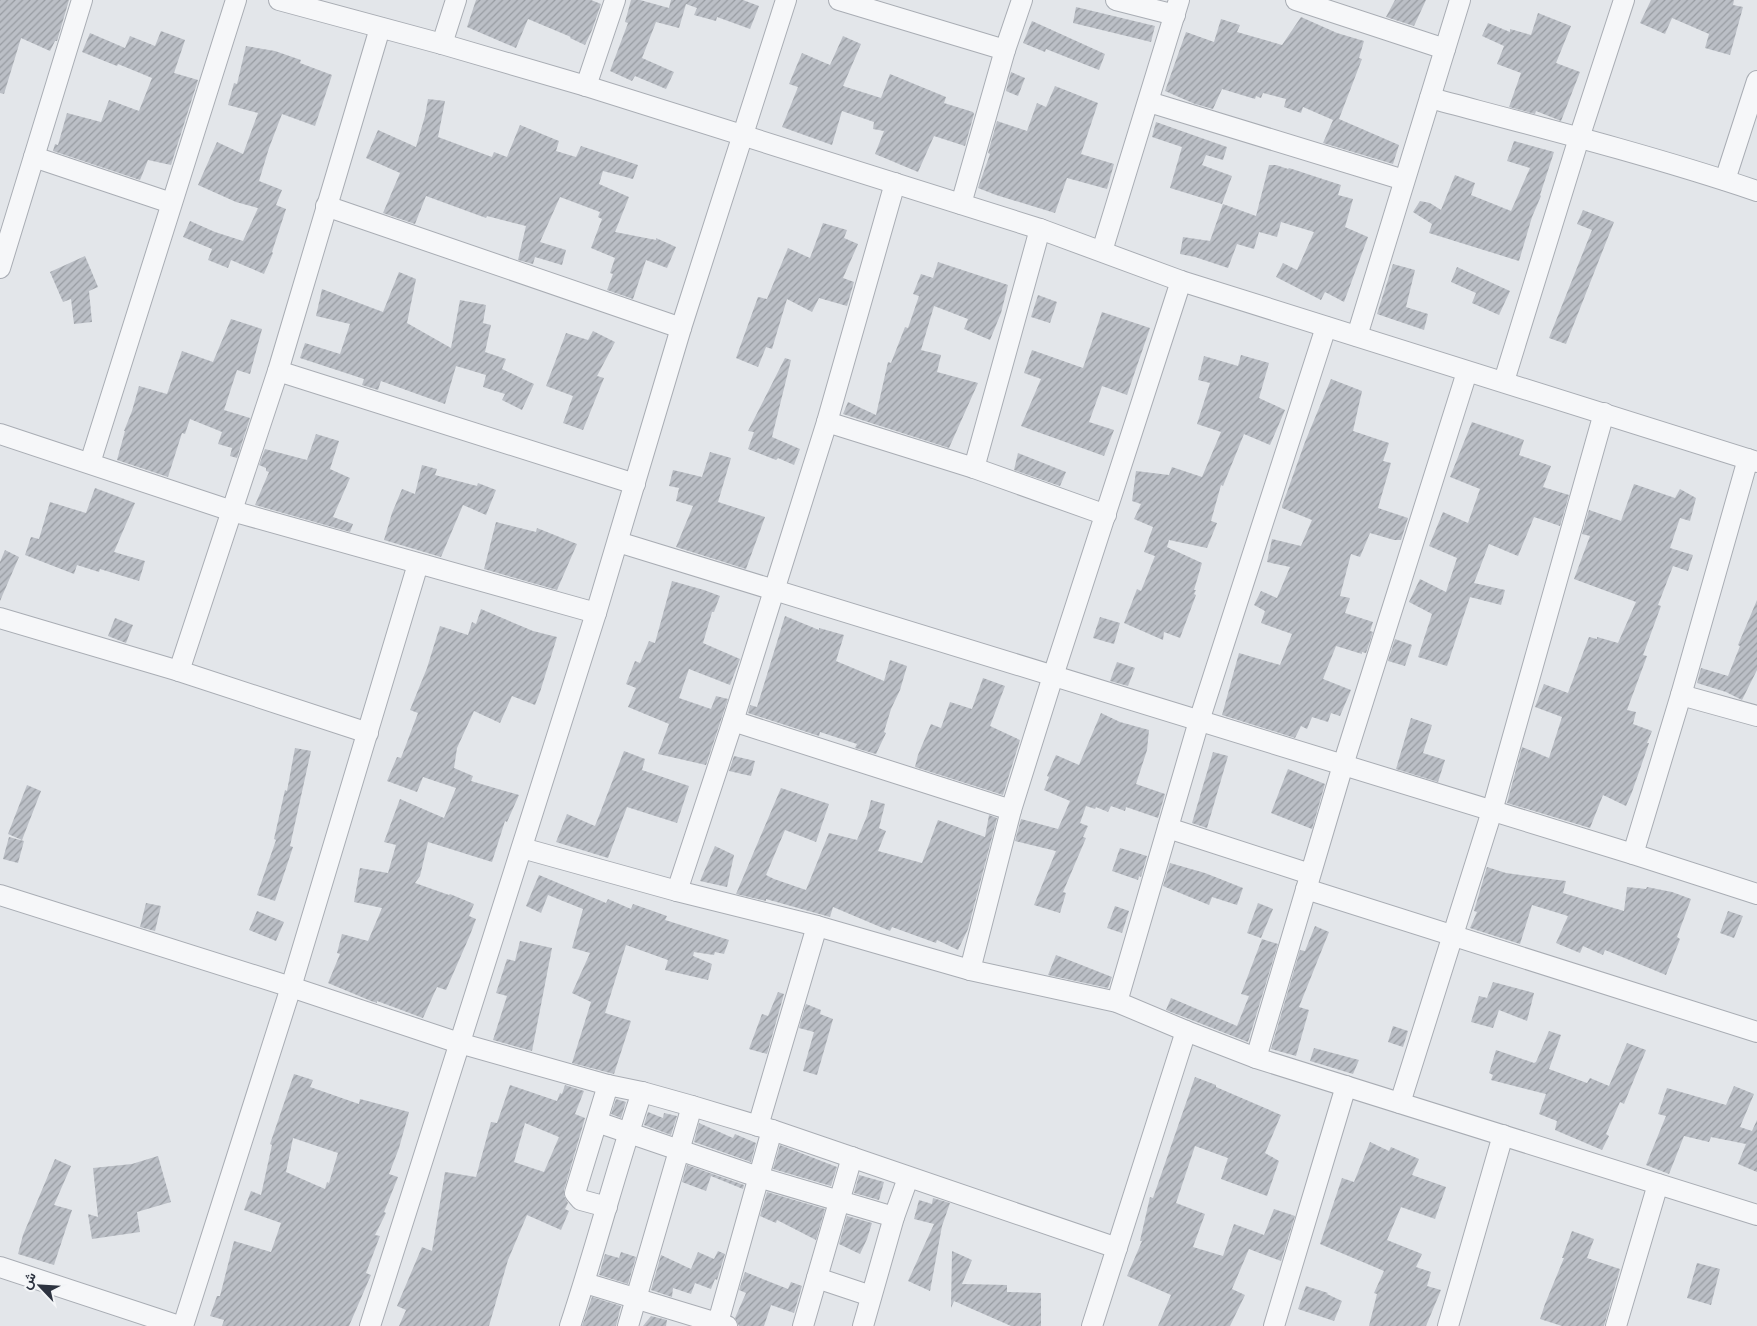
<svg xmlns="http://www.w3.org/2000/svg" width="1757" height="1326" font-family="'Archivo Narrow',Vazirmatn,sans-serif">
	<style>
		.building { fill: url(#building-hatch); fill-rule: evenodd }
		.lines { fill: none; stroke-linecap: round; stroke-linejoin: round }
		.minor-casing { stroke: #a9adb4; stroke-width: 22 }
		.minor { stroke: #f6f7f9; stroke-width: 20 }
	</style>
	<defs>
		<pattern id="building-hatch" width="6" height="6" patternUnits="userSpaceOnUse" patternTransform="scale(1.25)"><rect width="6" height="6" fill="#bbbfc6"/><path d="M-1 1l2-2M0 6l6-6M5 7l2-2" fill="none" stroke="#989ca2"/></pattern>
	</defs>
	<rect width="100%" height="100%" fill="#e3e6ea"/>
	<g class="building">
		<polygon points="0,0 69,0 57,41 55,41 50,51 21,38 4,94 0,93"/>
		<polygon points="476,0 591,0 601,4 592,30 585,45 570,38 571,37 528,19 516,48 467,27"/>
		<polygon points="631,0 640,0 669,8 671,0 743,0 759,6 750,29 717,17 716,21 694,15 697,8 686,4 679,28 656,22 642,58 674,72 666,89 635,76 632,81 610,71 628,23 625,22"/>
		<polygon points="1395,0 1426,0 1414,26 1386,17"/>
		<polygon points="1651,0 1734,0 1733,5 1743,7 1730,55 1705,48 1709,34 1672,18 1665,34 1640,23"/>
		<polygon points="1076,7 1155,26 1151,42 1073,23"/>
		<polygon points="1538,13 1571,26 1556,63 1580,72 1561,121 1536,111 1535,114 1509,107 1521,73 1497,64 1504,46 1482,36 1488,23 1510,32 1510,29 1531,35"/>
		<polygon points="1301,17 1337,33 1364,41 1359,58 1362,59 1339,119 1399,145 1393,164 1323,143 1333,120 1303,107 1301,113 1284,107 1286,99 1263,93 1261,98 1256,96 1255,99 1222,89 1213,109 1195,104 1165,91 1186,32 1214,42 1221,19 1240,25 1237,32 1282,45"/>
		<polygon points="1032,21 1105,54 1099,70 1046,49 1045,52 1023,43"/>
		<polygon points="161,31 185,40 174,73 198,80 171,165 148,160 140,180 53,151 55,144 58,145 67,113 101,122 109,100 139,111 152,78 118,64 117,66 82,52 90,33 125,48 130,36 155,46"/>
		<polygon points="843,36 861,44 843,86 881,98 890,74 946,97 944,103 973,112 974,114 965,146 934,136 918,172 875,154 884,131 873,129 874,122 842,111 832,145 782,127 798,87 789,84 802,53 830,65"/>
		<polygon points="246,46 275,51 301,60 300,63 332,75 315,126 282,114 269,148 259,181 282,190 276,205 286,209 272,252 273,253 264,274 231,260 228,268 208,260 212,249 183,237 190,221 215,232 243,241 258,208 236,202 198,185 217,142 243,154 258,113 228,105 234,83 237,84"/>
		<polygon points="1011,72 1025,78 1018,96 1006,91"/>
		<polygon points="1055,86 1098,103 1081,154 1114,164 1107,189 1067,178 1055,213 996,195 978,188 990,154 988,153 997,121 1027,131 1037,103 1046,107"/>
		<polygon points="428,99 445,101 438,137 492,157 494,152 507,157 520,125 559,141 556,151 576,157 581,146 638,165 633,179 603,171 599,184 629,197 615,232 656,240 656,238 676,247 667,268 646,260 633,299 607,290 613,274 610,273 615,258 591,248 602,219 598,217 600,212 560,197 540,242 566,250 562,265 535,257 533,264 518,260 526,226 487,216 486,218 426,196 415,224 383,213 400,173 366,158 378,130 416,147 425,116"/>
		<polygon points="1156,122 1227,147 1223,160 1206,155 1202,165 1232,176 1222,204 1170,188 1182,147 1152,137"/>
		<polygon points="1514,141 1554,152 1540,195 1541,196 1532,217 1519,261 1429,233 1432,224 1413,212 1420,201 1430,203 1441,210 1455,175 1475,183 1471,195 1511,211 1530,168 1507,161"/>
		<polygon points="1269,165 1276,165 1288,169 1289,168 1341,185 1338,195 1353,199 1345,227 1368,237 1344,302 1325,292 1321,300 1276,277 1283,263 1297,270 1314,232 1281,222 1277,237 1259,232 1254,249 1237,244 1228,268 1195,257 1180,254 1183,237 1210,241 1223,204 1256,216"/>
		<polygon points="1583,210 1614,222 1566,344 1549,338 1592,230 1577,224"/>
		<polygon points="823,223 847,230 844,238 858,244 843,278 854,282 847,306 819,298 812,312 787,299 772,349 766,347 758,367 736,358 758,297 767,299 788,248 810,258"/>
		<polygon points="85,256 98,287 89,291 92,322 74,324 71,299 63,302 50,272"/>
		<polygon points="938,262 1008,285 1001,313 990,340 964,329 968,319 934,306 921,350 941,355 937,372 978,383 949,448 843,414 848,402 876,415 888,362 891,363 905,327 908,328 919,296 913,294 921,274 933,278"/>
		<polygon points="1393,264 1415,270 1406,307 1428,314 1424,330 1377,314"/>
		<polygon points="1457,267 1510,291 1499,315 1472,303 1476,293 1451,282"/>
		<polygon points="399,272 416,279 407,323 451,348 460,300 486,305 483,323 491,325 485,352 506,359 502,369 534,384 522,410 502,400 505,394 483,387 486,375 456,366 445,404 381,381 378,390 362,385 364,379 300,358 305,343 340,354 350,324 316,316 322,289 383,312"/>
		<polygon points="1038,295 1057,302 1050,323 1031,317"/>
		<polygon points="1102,312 1150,328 1127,395 1102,386 1089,422 1114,430 1104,456 1021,426 1041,379 1024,373 1032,350 1083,368"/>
		<polygon points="231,319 262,329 250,374 237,370 224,410 250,418 237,458 230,456 232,448 218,444 222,432 190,419 185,434 182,433 168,477 117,460 125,431 124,431 132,411 139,386 167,394 182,351 213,362"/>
		<polygon points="593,331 615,342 597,376 604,378 583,430 563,423 573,396 546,386 566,333 588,340"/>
		<polygon points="1241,355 1269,363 1259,398 1285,410 1270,445 1244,434 1223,486 1221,485 1211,521 1217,523 1207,548 1169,540 1167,547 1202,563 1194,590 1196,590 1194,594 1196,595 1180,638 1164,632 1163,640 1124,623 1137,589 1141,591 1155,556 1144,552 1153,527 1134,519 1141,504 1132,501 1136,471 1169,475 1172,467 1202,477 1221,432 1197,424 1210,383 1198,380 1204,356 1238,366"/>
		<polygon points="785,358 791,360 772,437 800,449 794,465 778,458 776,460 748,449 754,432 748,431"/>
		<polygon points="1331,379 1362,391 1353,431 1389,443 1383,461 1391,463 1378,508 1408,518 1401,540 1394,540 1370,533 1360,557 1351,554 1340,596 1350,598 1345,613 1373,622 1370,631 1373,632 1366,653 1362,652 1362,654 1336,646 1323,679 1351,690 1340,716 1331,713 1328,722 1312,717 1307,729 1301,726 1295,738 1222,715 1239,653 1280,665 1292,634 1261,623 1265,611 1254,605 1261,591 1277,598 1290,567 1267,562 1272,539 1301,546 1312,520 1282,508 1282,506 1305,442"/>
		<polygon points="1472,422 1524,440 1519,455 1551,466 1543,487 1569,495 1560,526 1534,517 1518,556 1489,544 1474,583 1505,590 1501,605 1470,597 1447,666 1418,657 1432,614 1409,602 1420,579 1446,592 1457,558 1429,546 1443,512 1468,523 1480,489 1450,477"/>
		<polygon points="316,434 339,441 330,469 350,478 333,517 353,524 350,532 255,505 269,472 266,471 266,468 259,465 265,449 307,460"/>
		<polygon points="710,452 731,458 718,502 765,517 746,569 676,547 693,506 676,501 679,488 669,486 673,470 702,477"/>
		<polygon points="1018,453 1066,472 1060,486 1014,470"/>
		<polygon points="422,465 437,469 435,475 477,486 478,483 496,490 486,515 463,505 441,557 384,540 392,513 402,489 415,494"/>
		<polygon points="1634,484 1675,498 1680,489 1696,498 1690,521 1680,518 1670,548 1693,555 1688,571 1673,566 1658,605 1661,606 1643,655 1647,656 1627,710 1636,712 1633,724 1652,731 1647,743 1649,743 1632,792 1626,806 1603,795 1590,828 1507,803 1522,747 1549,758 1562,717 1535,707 1544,684 1568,693 1589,637 1597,639 1597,637 1618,643 1636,602 1574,579 1590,536 1582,534 1589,510 1621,521"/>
		<polygon points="95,488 135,503 114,552 145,561 139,581 100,569 99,572 77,565 74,574 25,555 31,537 39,539 50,502 86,513"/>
		<polygon points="496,522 536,532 537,528 577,544 557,590 484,569"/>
		<polygon points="5,550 19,557 0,601 0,562"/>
		<polygon points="672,581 704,590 720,596 714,612 712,612 703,643 740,659 730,685 689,669 679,698 711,709 716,696 728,699 706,765 658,754 669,724 628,707 636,688 626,684 635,661 640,663 649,641 655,643"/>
		<polygon points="1757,600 1757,670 1742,700 1726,692 1697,683 1701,668 1728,676 1740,646 1738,645"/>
		<polygon points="481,609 533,631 557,637 540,692 535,705 512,696 500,723 474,711 457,748 454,768 473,776 471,781 519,795 507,822 505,821 492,862 428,842 420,876 415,883 449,895 450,894 474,904 469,916 476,919 470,935 446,990 437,987 423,1018 377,1001 377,1003 371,1001 328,983 340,954 337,953 342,934 368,941 382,908 354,902 360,868 388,873 396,845 384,842 400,799 444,818 456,788 423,777 417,792 387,781 397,757 401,758 418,713 410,710 427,668 440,626 468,635 472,622 476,624"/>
		<polygon points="785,616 819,630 819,628 844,635 836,661 884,681 890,660 907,666 900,690 891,709 884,732 886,733 876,754 855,748 857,744 820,732 819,736 748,713 750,705 757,707"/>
		<polygon points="1100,617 1120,623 1114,644 1093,638"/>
		<polygon points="115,618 133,625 126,643 108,636"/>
		<polygon points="1395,639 1412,645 1405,666 1388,661"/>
		<polygon points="1117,662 1135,668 1128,686 1110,681"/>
		<polygon points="983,678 1005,686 990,726 1020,740 1003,795 915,767 918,755 931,724 941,728 950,702 972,709"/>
		<polygon points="1101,713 1120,722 1149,730 1147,750 1136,784 1165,794 1158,818 1126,807 1125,811 1111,806 1108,812 1096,807 1095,809 1086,806 1080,823 1088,826 1083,837 1086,838 1063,892 1066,893 1060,913 1034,905 1056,851 1015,841 1021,819 1058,829 1070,801 1044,790 1049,777 1047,776 1056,755 1079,765"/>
		<polygon points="1411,718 1432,725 1423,753 1445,760 1438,782 1396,769"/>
		<polygon points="295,748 311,751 290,846 293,847 275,901 257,895 276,840 274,839 285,790 287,791"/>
		<polygon points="624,751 645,759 642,770 689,786 677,823 627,807 608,858 556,842 567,814 595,826"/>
		<polygon points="1213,752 1228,756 1207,828 1192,823"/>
		<polygon points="734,756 755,761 751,776 729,771"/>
		<polygon points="1288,769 1325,784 1312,829 1271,813"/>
		<polygon points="27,785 41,791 22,840 8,834"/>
		<polygon points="781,788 829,804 816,842 785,830 766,875 774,879 806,890 829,833 857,840 867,816 871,800 885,804 879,828 886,831 878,851 922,863 938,820 985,837 989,815 997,818 968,929 958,950 937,940 936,943 892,927 890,931 833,907 830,917 766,899 766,901 736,894"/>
		<polygon points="9,837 24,841 18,863 3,859"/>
		<polygon points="715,846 734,855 727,887 700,881"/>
		<polygon points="1120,848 1147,856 1141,877 1139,876 1138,880 1112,871"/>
		<polygon points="1170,863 1205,873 1243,888 1237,905 1212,897 1209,905 1163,886"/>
		<polygon points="1487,867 1506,873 1566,881 1563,893 1624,911 1627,887 1646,889 1647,887 1672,892 1691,899 1677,937 1680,939 1666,975 1605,950 1603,955 1583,946 1580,953 1556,943 1568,916 1532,905 1520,944 1470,928 1477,912 1474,911"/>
		<polygon points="539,875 606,903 608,899 631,909 633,904 667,916 665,920 729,940 724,954 715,952 714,955 694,952 693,956 712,964 708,980 665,970 668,960 626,945 605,1013 631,1021 614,1074 572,1063 591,1002 572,993 590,953 572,948 583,909 548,895 541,913 526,906"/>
		<polygon points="146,903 161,906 155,931 140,927"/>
		<polygon points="1258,903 1273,909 1261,938 1247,933"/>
		<polygon points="1115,906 1129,911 1122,933 1107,928"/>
		<polygon points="257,911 284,922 276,941 249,930"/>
		<polygon points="1728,911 1743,916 1734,938 1720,933"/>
		<polygon points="1315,926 1329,932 1299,1007 1309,1010 1296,1056 1271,1049 1300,950 1305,951"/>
		<polygon points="1262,939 1278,944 1248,1042 1166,1010 1171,998 1237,1026 1249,996 1241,994"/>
		<polygon points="520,941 552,948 532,1051 493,1040 507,996 496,993 507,959 515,961"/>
		<polygon points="1056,955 1112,977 1108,988 1048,975"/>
		<polygon points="1493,982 1534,993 1527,1021 1499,1010 1493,1028 1471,1022 1479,996 1487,998"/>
		<polygon points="778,992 784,994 767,1054 749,1049 762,1014 768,1016"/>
		<polygon points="806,1004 821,1010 820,1014 833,1019 817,1075 803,1071 814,1032 799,1028"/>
		<polygon points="1393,1026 1408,1031 1403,1047 1388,1042"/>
		<polygon points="1549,1031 1561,1035 1549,1069 1587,1083 1590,1078 1609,1086 1627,1043 1646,1050 1624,1104 1620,1102 1606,1134 1609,1136 1602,1150 1555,1130 1557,1121 1539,1114 1546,1094 1491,1080 1493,1075 1489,1073 1496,1050 1534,1063 1536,1062"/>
		<polygon points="1314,1048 1359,1060 1353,1074 1310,1061"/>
		<path d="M294 1074 313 1080 310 1087 359 1104 360 1099 409 1112 399 1148 389 1174 398 1177 384 1212 386 1213 375 1235 380 1236 366 1273 371 1275 349 1326H222L224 1320 210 1316 217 1296H220L234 1241 271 1252 281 1223 244 1210 251 1191 261 1195 272 1145 270 1144ZM293 1138 338 1153 329 1183 327 1182 325 1189 286 1172Z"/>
		<polygon points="1195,1077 1216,1085 1216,1087 1281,1115 1265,1153 1279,1161 1267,1196 1221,1179 1228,1158 1195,1146 1176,1203 1205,1214 1193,1247 1223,1256 1234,1224 1264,1235 1274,1209 1295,1216 1281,1261 1249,1249 1232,1289 1245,1295 1230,1326 1158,1326 1171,1295 1127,1276 1142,1241 1140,1241 1150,1197 1153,1198"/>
		<path d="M510 1085 557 1101 560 1093 562 1094 565 1085 584 1091 575 1114 585 1118 564 1190V1196L568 1203 565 1209 569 1211 561 1230 527 1215 508 1260 489 1326H399L406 1310 397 1306 422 1247 432 1251 445 1172 476 1177 491 1122 497 1123ZM525 1123 559 1137 544 1172 514 1162Z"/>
		<polygon points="1734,1086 1754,1094 1740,1127 1752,1131 1757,1120 1757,1172 1738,1164 1746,1144 1711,1137 1709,1142 1684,1136 1669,1174 1646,1165 1666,1116 1658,1114 1667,1088 1726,1105"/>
		<polygon points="616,1099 626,1102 621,1118 611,1114"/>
		<polygon points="648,1112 663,1118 664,1113 677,1116 671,1135 644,1125"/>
		<polygon points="699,1123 733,1138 735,1134 756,1143 751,1162 694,1142"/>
		<polygon points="1370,1142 1389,1151 1391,1147 1419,1159 1412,1175 1446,1187 1435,1219 1401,1207 1387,1240 1422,1254 1416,1267 1431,1272 1427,1286 1441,1290 1426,1326 1369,1326 1377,1294 1374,1293 1384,1271 1320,1244 1342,1178 1354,1182"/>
		<polygon points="780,1145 837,1167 831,1186 773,1169"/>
		<polygon points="158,1156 171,1202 137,1212 140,1232 92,1239 88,1214 98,1217 93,1168 132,1164"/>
		<polygon points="55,1159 71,1166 54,1205 72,1210 54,1265 18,1254 23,1235"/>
		<polygon points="687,1165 744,1185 743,1189 711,1176 706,1191 682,1182"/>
		<polygon points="859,1175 884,1182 879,1200 854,1193"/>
		<polygon points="767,1192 825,1209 816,1240 777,1220 776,1223 760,1216"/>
		<polygon points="933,1198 950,1203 942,1226 930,1291 908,1281 934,1224 914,1219 919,1200 932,1204"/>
		<polygon points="847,1216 872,1223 867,1239 860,1254 839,1244"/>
		<polygon points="1572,1231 1594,1239 1587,1258 1620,1269 1604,1326 1562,1326 1540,1319 1545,1304 1564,1258 1562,1258"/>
		<polygon points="718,1251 725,1254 717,1280 715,1279 711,1289 695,1283 691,1294 673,1288 672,1297 651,1290 661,1255 691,1269 698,1252 714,1259"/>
		<polygon points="952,1251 972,1260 962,1284 1007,1285 1007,1292 1041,1293 1041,1326 1011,1326 954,1301 951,1308"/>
		<polygon points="621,1252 636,1257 628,1284 599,1275 605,1254 619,1258"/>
		<polygon points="1697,1263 1720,1269 1711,1305 1687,1298"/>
		<polygon points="745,1272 788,1289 791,1282 802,1286 794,1313 771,1305 764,1326 739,1326 735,1318 746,1293 739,1290"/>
		<polygon points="1306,1286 1328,1293 1327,1294 1342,1301 1334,1321 1298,1309"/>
		<polygon points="592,1297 621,1306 616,1326 582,1326"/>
		<polygon points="651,1316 667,1320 666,1326 643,1326"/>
	</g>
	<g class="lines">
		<g class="minor-casing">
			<g id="minor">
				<polyline points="279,0 442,44 586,86 1040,229 1181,281 1757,462"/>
				<polyline points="839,0 1005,50"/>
				<polyline points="1116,0 1175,15"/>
				<polyline points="1296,0 1445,49"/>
				<polyline points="442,44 456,0"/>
				<polyline points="586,86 615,0"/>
				<path d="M1430 98C1539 127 1650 155 1757 191"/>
				<polyline points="1149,102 1404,180"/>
				<polyline points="34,157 171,203"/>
				<polyline points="1725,180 1757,81"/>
				<polyline points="961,204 1005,50 1022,0"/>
				<polyline points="326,206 681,328"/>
				<polyline points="1102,251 1179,0"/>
				<polyline points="0,268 82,0"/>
				<polyline points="1357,336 1460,0"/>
				<polyline points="278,371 635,484"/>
				<polyline points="1504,381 1579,138 1624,0"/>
				<polyline points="827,422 974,468 1106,515"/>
				<polyline points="0,434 232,511 596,613"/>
				<polyline points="90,463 236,0"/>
				<polyline points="974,468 1040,229"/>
				<polyline points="618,542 1633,854 1757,894"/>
				<polyline points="0,618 179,671 368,733"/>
				<polyline points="179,671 278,371 380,28"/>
				<polyline points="1681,695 1757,716"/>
				<polyline points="733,721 1011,810"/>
				<polyline points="1168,828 1310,874"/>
				<polyline points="522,848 677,891 817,926 970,970 1117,1002 1186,1031 1256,1058 1757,1215"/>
				<polyline points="1633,854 1681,695 1748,459"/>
				<polyline points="1306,889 1757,1032"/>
				<polyline points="677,891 733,721 827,422 895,183"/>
				<polyline points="0,895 291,987 459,1043 608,1085 642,1092 692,1106 772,1130 1117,1248"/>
				<polyline points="970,970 1011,810 1053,676 1181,281"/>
				<polyline points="1117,1002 1199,721 1326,327"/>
				<polyline points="1256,1058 1343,765 1467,372"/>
				<polyline points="1400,1103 1492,811 1604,413"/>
				<polyline points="597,1122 758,1177 894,1217"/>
				<polyline points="758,1126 817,926"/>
				<polyline points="607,1207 581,1200 575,1193 608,1085"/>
				<polyline points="0,1267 179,1326"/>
				<polyline points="817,1278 871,1296"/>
				<polyline points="585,1283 727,1326"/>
				<polyline points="183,1326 291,987 418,564"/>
				<polyline points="370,1326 596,613 681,328 786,0"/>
				<path d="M570 1326C596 1248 616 1169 642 1092"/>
				<polyline points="628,1326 692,1106"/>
				<polyline points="717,1326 772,1130"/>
				<polyline points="803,1326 852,1157"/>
				<polyline points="863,1326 894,1217 908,1178"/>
				<polyline points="1092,1326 1186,1031"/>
				<polyline points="1274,1326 1346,1086"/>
				<polyline points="1448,1326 1503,1135"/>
				<polyline points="1616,1326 1658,1184"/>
			</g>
		</g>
		<use href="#minor" class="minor"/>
	</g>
	<g transform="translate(40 1286) rotate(295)" stroke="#f3f5f7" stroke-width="4" paint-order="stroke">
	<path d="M0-4L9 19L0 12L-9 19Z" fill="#2d3340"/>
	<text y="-8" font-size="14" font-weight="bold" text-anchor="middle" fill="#2d3340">ش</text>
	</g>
</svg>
